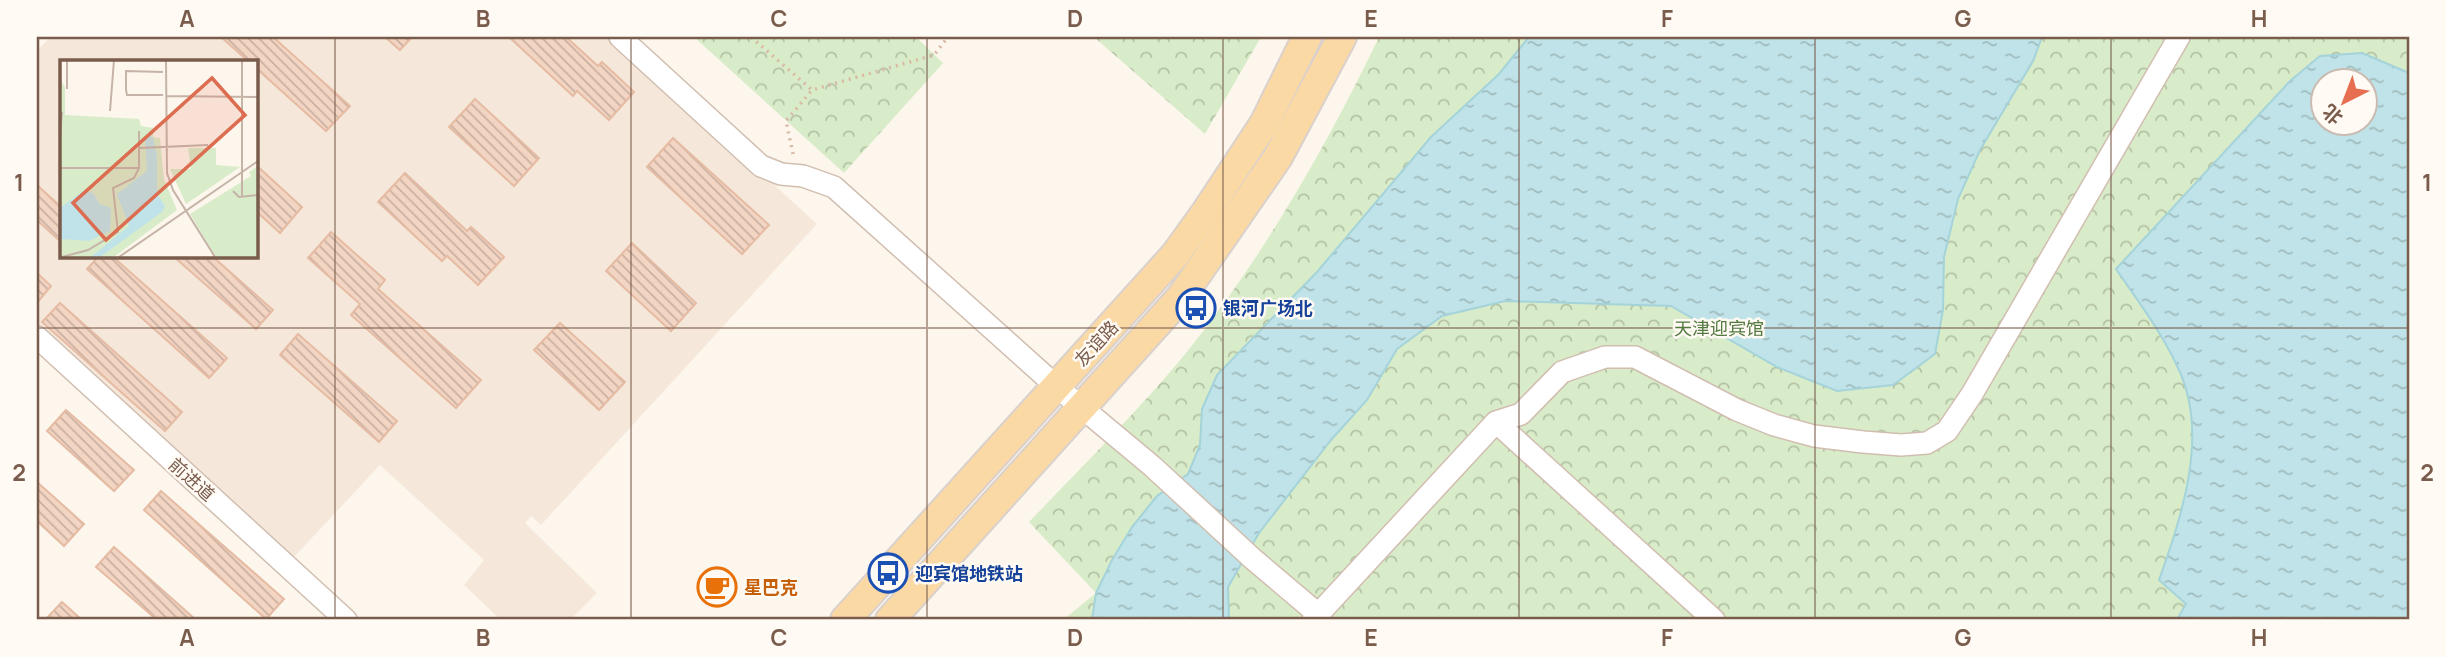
<svg xmlns="http://www.w3.org/2000/svg" width="2446" height="657" font-family="Manrope,'Noto Sans SC',sans-serif">
	<style>
		.residential { fill: #f5e8da; fill-rule: evenodd }
		.forest { fill: url(#forest-crowns); fill-rule: evenodd }
		.water { fill: url(#water-ripples); stroke: #a5d3da; stroke-width: 2; fill-rule: evenodd }
		.building { fill: url(#building-back-hatch); stroke: #e6bba3; stroke-width: 2 }
		.lines { fill: none; stroke-linecap: round; stroke-linejoin: round }
		.minor-casing { stroke: #d1beb0; stroke-width: 24 }
		.major-casing { stroke: #dad1cd; stroke-width: 32 }
		.path { stroke: #d9b8a5; stroke-width: 3.5; stroke-dasharray: 2 5; stroke-linecap: butt }
		.minor { stroke: #fff; stroke-width: 21 }
		.major { stroke: #fbd9a5; stroke-width: 28 }
		.grid { fill: none; stroke: #7a5c4d; stroke-width: 2; stroke-opacity: 0.55 }
		.labels { text-anchor: middle; dominant-baseline: central; stroke-width: 5; stroke-linejoin: round; paint-order: stroke }
		.transit-label { font-size: 18px; font-weight: bold; fill: #164399; stroke: #fffaf3; text-anchor: start }
		.park-label { font-size: 18px; fill: #537a41; stroke: #fffaf3 }
		.street-label { font-size: 18px; fill: #7a5c4d; stroke: #fffaf3 }
		.food-label { font-size: 18px; font-weight: bold; fill: #c56008; stroke: #fffaf3; text-anchor: start }
		.inset-road { fill: none; stroke: #c5b3a7; stroke-width: 2 }
		.view { fill: #dc6d51; fill-opacity: 0.15; stroke: #dc6d51; stroke-width: 3.5 }
		.inset-edge { fill: none; stroke: #7a5c4d; stroke-width: 3.5 }
		.neatline { fill: none; stroke: #7a5c4d; stroke-width: 2.5 }
		.grid-label { font-size: 23px; text-anchor: middle; font-weight: bold; fill: #7a5c4d }
	</style>
	<defs>
		<pattern id="forest-crowns" width="20" height="18" patternUnits="userSpaceOnUse" patternTransform="scale(1.75)"><rect width="20" height="18" fill="#d8ecc9"/><path d="M2 6a3 3 0 1 1 6 0M12 15a3 3 0 1 1 6 0" fill="none" stroke="#b4c2a5"/></pattern>
		<pattern id="water-ripples" width="26" height="14" patternUnits="userSpaceOnUse" patternTransform="scale(1.75)"><rect width="26" height="14" fill="#bfe3e8"/><path d="M2 4q2-2 4 0t4 0M15 11q2-2 4 0t4 0" fill="none" stroke="#a0bbbe"/></pattern>
		<pattern id="building-back-hatch" width="6" height="6" patternUnits="userSpaceOnUse" patternTransform="scale(1.75)"><rect width="6" height="6" fill="#f3d5c3"/><path d="M-1 5l2 2M0 0l6 6M5-1l2 2" fill="none" stroke="#cab0a1"/></pattern>
	</defs>
	<rect width="100%" height="100%" fill="#fdf6ec"/>
	<path class="residential" d="M50 37H612L817 224 541 525 531 516 525 523 597 593 570 620H501L464 585 484 560 380 465 293 558 37 326V51ZM61 61H256V256H61Z"/>
	<g class="forest">
		<polygon points="694,37 916,37 943,63 844,173"/>
		<polygon points="1094,37 1261,37 1205,134"/>
		<path d="M1379 37H2409V620H1063L1096 593 1029 522C1074 475 1121 428 1164 379 1249 282 1324 152 1379 37ZM2324 80H2366V122H2324Z"/>
	</g>
	<g class="water">
		<polygon points="1529,37 2042,37 2033,61 1980,150 1958,199 1944,257 1943,310 1935,354 1893,385 1837,391 1777,367 1671,306 1505,301 1442,316 1397,349 1367,400 1331,440 1259,533 1228,587 1229,620 1092,620 1096,593 1112,560 1132,527 1157,496 1188,474 1200,445 1202,409 1217,375 1317,272 1431,137 1499,74"/>
		<path d="M2362 53 2409 73V620H2180L2178 618 2186 604 2159 580C2182 515 2209 436 2179 370 2163 334 2138 301 2116 269L2290 81 2320 56ZM2324 80H2366V122H2324Z"/>
	</g>
	<g class="building">
		<polygon points="221,37 273,37 350,106 326,131 256,68 256,61 248,61"/>
		<polygon points="385,37 412,37 400,50"/>
		<polygon points="509,37 566,37 598,66 602,62 634,92 609,120 577,91 573,96"/>
		<polygon points="475,99 539,158 514,186 449,127"/>
		<polygon points="673,138 769,225 742,254 647,167"/>
		<polygon points="256,165 302,207 280,233 256,211"/>
		<polygon points="405,173 467,231 471,227 504,257 478,285 447,256 442,261 378,202"/>
		<polygon points="37,185 61,207 61,242 37,220"/>
		<polygon points="331,232 385,280 378,289 481,380 456,408 351,315 360,304 308,258"/>
		<polygon points="632,243 696,303 671,331 606,271"/>
		<polygon points="99,256 112,256 227,358 209,378 87,269"/>
		<polygon points="173,256 212,256 273,310 256,329"/>
		<polygon points="37,273 51,286 37,303"/>
		<polygon points="60,303 182,412 165,431 42,322"/>
		<polygon points="560,323 625,382 599,410 534,350"/>
		<polygon points="298,334 397,421 379,442 280,355"/>
		<polygon points="66,410 134,470 114,491 47,431"/>
		<polygon points="37,482 84,524 64,546 37,521"/>
		<polygon points="161,491 284,599 266,619 144,510"/>
		<polygon points="114,547 196,620 157,620 96,567"/>
		<polygon points="62,602 82,620 45,620"/>
	</g>
	<g class="lines">
		<g class="minor-casing">
			<g id="minor">
				<polyline points="620,37 761,166 781,174 803,176 834,187 1056,386 1152,466 1253,559 1318,614"/>
				<polyline points="37,337 346,620"/>
				<polyline points="1496,422 1521,414 1562,372 1605,357 1635,357 1737,410 1774,425 1814,436 1863,442 1901,445 1927,443 1947,431 1972,394 2179,37"/>
				<polyline points="1313,620 1496,422 1714,620"/>
			</g>
		</g>
		<g class="major-casing">
			<g id="major">
				<polyline points="845,620 1175,255 1206,212 1264,124 1307,37"/>
				<polyline points="890,620 1181,297 1278,157 1342,37"/>
			</g>
		</g>
		<g class="path">
			<polyline points="751,37 812,90 934,55 948,37"/>
			<polyline points="793,154 786,121 812,90"/>
		</g>
		<use href="#minor" class="minor"/>
		<use href="#major" class="major"/>
	</g>
	<path class="grid" d="M335 37V620M631 37V620M927 37V620M1223 37V620M1519 37V620M1815 37V620M2111 37V620M37 328H2409"/>
	<defs>
		<g id="bus-ring" transform="scale(2.0125)"><circle r="9.5" fill="#fffaf3" stroke="#1a4fb4" stroke-width="1.5"/><path d="M-5-6H5V4H4V6H2V4H-2V6H-4V4H-5ZM-3.5-4V0h7V-4ZM-3.5 1.2v1.5H-2V1.2ZM2 1.2v1.5H3.5V1.2Z" fill="#1a4fb4"/></g>
		<g id="cafe-ring" transform="scale(2.0125)"><circle r="9.5" fill="#fffaf3" stroke="#e8710a" stroke-width="1.5"/><path d="M-5.5-4.5H6V0H3Q3 3.5 0 3.5H-2.5Q-5.5 3.5-5.5 0ZM3-3.2v2h1.7v-2ZM-6 4.5H4V6H-6Z" fill="#e8710a"/></g>
	</defs>
	<g fill-rule="evenodd">
		<use href="#bus-ring" x="1196" y="308"/>
		<use href="#bus-ring" x="888" y="573"/>
		<use href="#cafe-ring" x="717" y="587"/>
	</g>
	<g class="labels">
		<g class="transit-label">
			<text x="1223" y="308">银河广场北</text>
			<text x="915" y="573">迎宾馆地铁站</text>
		</g>
		<g class="park-label">
			<text x="1719" y="328">天津迎宾馆</text>
		</g>
		<g class="street-label">
			<text transform="translate(1096 343) rotate(-47)">友谊路</text>
			<text transform="translate(192 479) rotate(42)">前进道</text>
		</g>
		<g class="food-label">
			<text x="744" y="587">星巴克</text>
		</g>
	</g>
	<g transform="translate(60 60)">
		<rect width="198" height="198" fill="#fdf6ec"/>
		<path d="M0 19 5 27V55L79 59 81 66 94 68 93 77 100 78 104 119 117 150 54 197H0ZM128 88H156V105L180 107 126 144 110 109H131ZM198 106V197H156L130 154 191 116 189 112Z" fill="#d8ecc9"/>
		<path d="M85 75 93 77 97 96V134L105 146 102 152 40 197H31L69 166 57 134 87 111ZM23 131 33 133 40 144 51 148 50 171 29 181 0 179V148Z" fill="#bfe3e8"/>
		<path class="inset-road" d="M7 0V29M106 0 107 113 113 130 155 197M0 27V52M103 35H67L66 30V11L103 12M106 36 198 37M50 51 54 0M0 76 2 52M79 88 148 85M0 108H79V71M173 131 179 137 198 135M182 137V0M2 197 28 190 58 172 53 128 74 118 79 108M59 197 198 101"/>
		<path class="view" d="M152 18 185 55 46 180 13 143Z"/>
		<rect width="198" height="198" class="inset-edge"/>
	</g>
	<rect width="2446" height="657" fill="none" stroke="#fffaf3" stroke-width="77"/>
	<g transform="translate(2344 102) rotate(222)"><circle r="33" fill="#fffaf3" stroke="#cabbb1" stroke-width="2"/>
	<path d="M0-5L12 26L0 18L-12 26Z" fill="#e76f51"/>
	<text y="-10" font-size="19" font-weight="bold" text-anchor="middle" fill="#7a5c4d">北</text>
	</g>
	<rect x="38" y="38" width="2370" height="580" class="neatline"/>
	<g class="grid-label">
		<text x="187" y="27">A</text>
		<text x="483" y="27">B</text>
		<text x="779" y="27">C</text>
		<text x="1075" y="27">D</text>
		<text x="1371" y="27">E</text>
		<text x="1667" y="27">F</text>
		<text x="1963" y="27">G</text>
		<text x="2259" y="27">H</text>
		<text x="19" y="191">1</text>
		<text x="2427" y="191">1</text>
		<text x="19" y="481">2</text>
		<text x="2427" y="481">2</text>
		<text x="187" y="646">A</text>
		<text x="483" y="646">B</text>
		<text x="779" y="646">C</text>
		<text x="1075" y="646">D</text>
		<text x="1371" y="646">E</text>
		<text x="1667" y="646">F</text>
		<text x="1963" y="646">G</text>
		<text x="2259" y="646">H</text>
	</g>
</svg>
